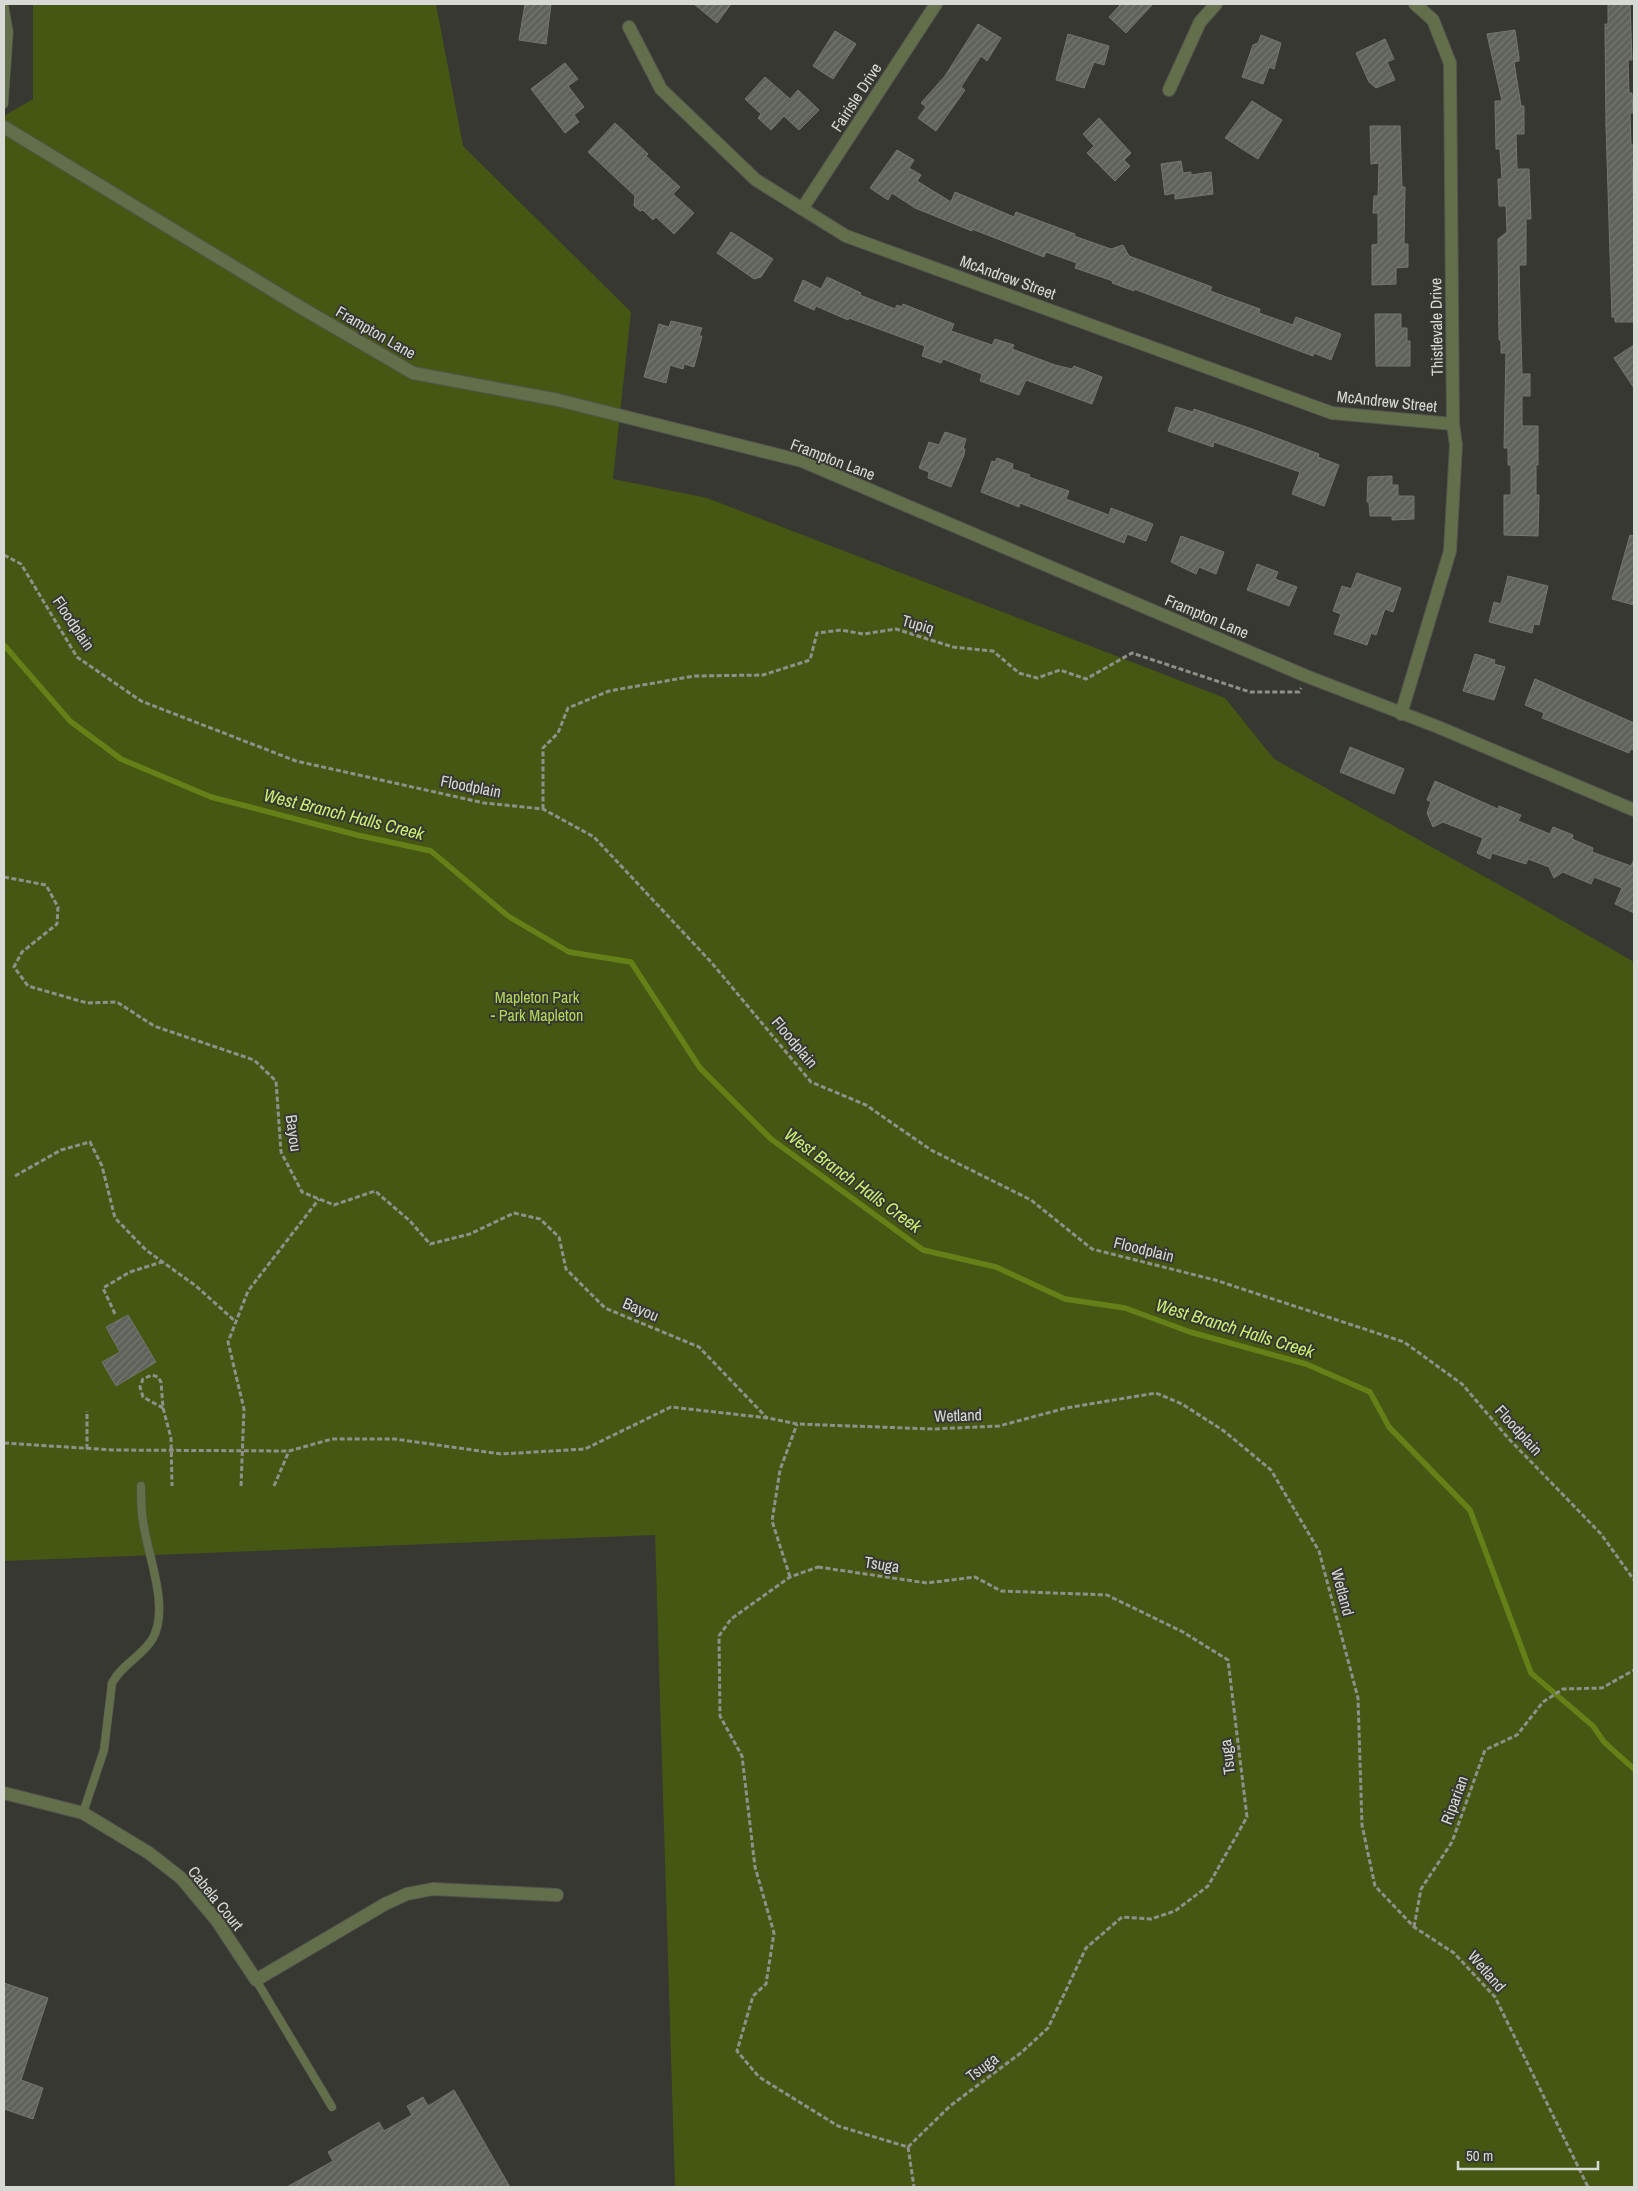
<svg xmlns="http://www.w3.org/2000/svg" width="1638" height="2191" font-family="'Archivo Narrow',sans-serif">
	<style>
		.green { fill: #465714 }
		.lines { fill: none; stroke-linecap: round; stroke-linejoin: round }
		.stream { stroke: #668018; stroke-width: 5.5 }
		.building { fill: url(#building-hatch); stroke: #74766f }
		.lane-casing { stroke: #53554f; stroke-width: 9 }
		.street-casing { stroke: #53554f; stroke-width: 14 }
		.path { stroke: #8e908a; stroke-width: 3; stroke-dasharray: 5 2.5; stroke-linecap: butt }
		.lane { stroke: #636f4a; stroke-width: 8 }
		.street { stroke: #636f4a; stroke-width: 12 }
		.labels { text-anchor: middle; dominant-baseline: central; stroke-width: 4; stroke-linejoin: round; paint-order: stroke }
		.street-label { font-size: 16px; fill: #d7d9d5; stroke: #363831 }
		.park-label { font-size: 16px; fill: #b4d85a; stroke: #363831 }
		.water-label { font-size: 18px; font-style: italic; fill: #caef71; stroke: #363831 }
	</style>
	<defs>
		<pattern id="building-hatch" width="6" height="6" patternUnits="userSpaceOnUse" patternTransform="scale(1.25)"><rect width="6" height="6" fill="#5f625a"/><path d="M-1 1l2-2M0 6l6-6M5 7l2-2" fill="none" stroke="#757871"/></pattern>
	</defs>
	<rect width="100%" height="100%" fill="#363831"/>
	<polygon class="green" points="33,4 436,4 463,146 631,312 613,479 707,498 1225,698 1274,759 1537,906 1634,962 1634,2187 675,2187 655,1535 4,1561 4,116 33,99"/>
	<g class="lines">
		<polyline class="stream" points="4,645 70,721 121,759 211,797 357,835 431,851 508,916 569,952 631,962 700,1068 771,1139 923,1250 996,1267 1065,1299 1125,1308 1190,1332 1306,1364 1370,1392 1389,1427 1470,1510 1531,1673 1593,1726 1604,1742 1634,1769"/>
	</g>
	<g class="building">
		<polygon points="525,4 551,4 546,44 519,40"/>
		<polygon points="694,4 731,4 717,23"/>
		<polygon points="1121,4 1153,4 1126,33 1109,17"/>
		<polygon points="1608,4 1630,4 1632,60 1628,60 1629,93 1632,93 1633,113 1630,113 1631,145 1634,145 1634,162 1632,162 1634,208 1634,322 1615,322 1615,317 1612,317 1606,127 1605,24 1608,24"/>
		<polygon points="978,24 1001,38 987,61 981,56 961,87 965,90 936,131 918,118 926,107 921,103 945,76"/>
		<polygon points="1515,30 1519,57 1519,61 1514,62 1521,106 1524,106 1524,134 1516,134 1517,169 1529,169 1531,219 1526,219 1526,265 1519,265 1522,374 1530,374 1530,396 1522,396 1522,426 1538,426 1538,465 1536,465 1536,495 1539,495 1538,536 1504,535 1504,495 1511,495 1511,465 1508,465 1508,448 1504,448 1506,353 1501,353 1501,340 1499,340 1498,239 1507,232 1506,206 1499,206 1498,179 1502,179 1500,149 1496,149 1495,101 1502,101 1487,34"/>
		<polygon points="835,31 856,44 833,79 813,66"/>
		<polygon points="1068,34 1109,46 1104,65 1094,62 1084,88 1056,80"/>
		<polygon points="1261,35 1281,43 1274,69 1269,67 1263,84 1242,77 1253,45 1258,43"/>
		<polygon points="1385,39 1394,59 1387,62 1395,80 1376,88 1369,82 1356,53"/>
		<polygon points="565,63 578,79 568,86 584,107 574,115 579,122 565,133 531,89"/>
		<polygon points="765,77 790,99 798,90 819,110 799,130 784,116 771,130 758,118 761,114 745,99"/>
		<polygon points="1252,101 1282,120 1258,159 1225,138"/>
		<polygon points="1099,118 1131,153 1124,160 1130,166 1115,181 1087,153 1094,146 1083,134"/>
		<polygon points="615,123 648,154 646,156 680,187 673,194 694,213 674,234 656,217 653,220 643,210 640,211 634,206 635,196 588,152"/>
		<polygon points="1370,126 1400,126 1402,187 1405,187 1404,244 1408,244 1408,267 1396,268 1396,284 1372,285 1372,245 1378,244 1378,213 1373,213 1374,196 1378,196 1379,163 1371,164"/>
		<polygon points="897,150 914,160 909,168 921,175 917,181 951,202 955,192 1014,217 1016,212 1075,234 1074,236 1111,249 1123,245 1129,256 1212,287 1210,291 1260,309 1259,313 1293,325 1296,317 1341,334 1331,360 1314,353 1313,356 1134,289 1134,291 1112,283 1113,281 1075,268 1077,263 1046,252 1044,257 972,229 972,231 915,208 892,193 888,200 870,188"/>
		<polygon points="1181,161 1183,173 1191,172 1191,175 1211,172 1213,194 1175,199 1175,193 1165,195 1161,164"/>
		<polygon points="731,232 773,259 761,277 754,279 717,253"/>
		<polygon points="827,277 861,293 860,295 895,309 897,305 902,307 903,304 954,324 951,331 992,345 995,339 1014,345 1012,349 1055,365 1072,369 1074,366 1102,377 1092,404 1026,380 1019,395 980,381 982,374 943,359 941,363 922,356 925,346 849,318 848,320 816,306 814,310 794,301 803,280 821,289"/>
		<polygon points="1375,314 1401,314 1401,328 1407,328 1407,341 1410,341 1410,366 1376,366"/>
		<polygon points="671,321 702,328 699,336 702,336 694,367 684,364 683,369 670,365 666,383 644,377 659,324 669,327"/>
		<polygon points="1634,345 1634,388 1614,358"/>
		<polygon points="1176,407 1193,412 1194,409 1255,430 1319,454 1318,457 1339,465 1324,506 1292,494 1300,472 1214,442 1213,447 1168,431"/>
		<polygon points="945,432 966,439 963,449 965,449 964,455 951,487 928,478 929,472 919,468 929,442 939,445"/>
		<polygon points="997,458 1013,464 1012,469 1030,475 1029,477 1069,491 1066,499 1109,515 1111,508 1153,524 1146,541 1127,534 1124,543 1020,503 1019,507 981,492 992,461 995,462"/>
		<polygon points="1392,476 1392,485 1398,485 1398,496 1414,496 1414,519 1392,520 1392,516 1370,516 1369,502 1367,502 1368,477"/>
		<polygon points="1630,535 1634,536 1634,605 1612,599"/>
		<polygon points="1181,536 1224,552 1216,574 1199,567 1196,574 1171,562"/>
		<polygon points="1257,564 1278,572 1275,579 1297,587 1289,606 1247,590"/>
		<polygon points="1357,573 1401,588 1393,612 1385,609 1376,635 1371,633 1367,645 1334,634 1341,614 1333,611 1342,586 1351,589"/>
		<polygon points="1508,576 1548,586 1539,625 1534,624 1532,633 1489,622 1494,602 1501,604"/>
		<polygon points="1475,654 1495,660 1494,664 1505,667 1494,700 1463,691"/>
		<polygon points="1535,679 1634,723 1634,750 1631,749 1629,753 1542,718 1544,713 1525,705"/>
		<polygon points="1350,747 1404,769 1394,794 1340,772"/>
		<polygon points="1435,781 1498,809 1499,806 1521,815 1518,821 1550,834 1553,827 1573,835 1572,839 1593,848 1592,852 1631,866 1634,859 1634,913 1615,904 1622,888 1594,877 1591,884 1563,872 1554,878 1549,867 1528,859 1526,864 1492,853 1490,859 1477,853 1483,838 1443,822 1433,827 1427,813 1431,802 1427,800"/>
		<polygon points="128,1315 156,1362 116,1386 102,1362 120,1352 106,1327"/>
		<polygon points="4,1983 48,1998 21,2080 43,2088 33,2119 4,2109"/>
		<polygon points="454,2090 510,2187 287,2187 333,2161 328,2152 379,2122 384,2131 412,2115 407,2106 423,2097 428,2106"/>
	</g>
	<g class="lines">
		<g class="lane-casing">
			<g id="lane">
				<polyline points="4,104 9,32 4,4"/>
				<path d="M83 1813 104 1750 112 1683C122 1664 143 1656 153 1638 170 1606 147 1554 143 1521 141 1509 141 1497 141 1486"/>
				<polyline points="256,1980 332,2107"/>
			</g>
		</g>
		<g class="street-casing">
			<g id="street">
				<polyline points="629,27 661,89 756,180 846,236 1332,413 1453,424"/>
				<polyline points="1169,90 1200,22 1216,4"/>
				<polyline points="4,127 300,307 413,373 558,400 802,461 1306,676 1438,727 1634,810"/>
				<polyline points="802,209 936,4"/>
				<polyline points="1401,714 1450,551 1456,445 1453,424 1450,63 1433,20 1415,4"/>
				<polyline points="4,1793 83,1813 149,1853 181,1878 217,1921 256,1980 385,1904 407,1894 433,1889 557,1895"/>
			</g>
		</g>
		<g class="path">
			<polyline points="4,555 21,564 77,657 141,701 296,761 484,803 543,809 594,837 711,962 811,1082 866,1105 931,1150 1031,1200 1092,1249 1215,1280 1404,1342 1462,1384 1509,1439 1601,1534 1634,1580"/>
			<polyline points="543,809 543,748 558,733 568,708 609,691 694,676 763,675 810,660 817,633 841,630 863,634 896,629 953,647 993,651 1019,673 1037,678 1060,670 1086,679 1132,653 1250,692 1299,692 1301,688"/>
			<polyline points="4,877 46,885 58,907 57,924 22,952 14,967 28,986 87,1003 117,1002 154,1026 254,1060 276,1081 281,1152 302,1192 334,1205 375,1191 410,1221 430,1244 470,1234 514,1213 540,1219 559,1237 566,1269 605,1308 699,1347 767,1418"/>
			<polyline points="15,1176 61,1150 90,1142 102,1166 115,1218 146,1250 196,1286 236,1322"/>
			<polyline points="115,1314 103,1288 130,1272 162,1262"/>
			<polyline points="163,1408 143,1397 140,1387 143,1379 152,1375 158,1377 161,1382 163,1408 171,1438 172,1486"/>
			<polyline points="4,1443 113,1450 289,1451 332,1439 395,1439 501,1454 585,1449 671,1407 768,1418 797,1424 933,1429 999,1426 1066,1408 1156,1393 1182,1404 1224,1431 1271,1470 1319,1551 1358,1698 1362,1825 1375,1886 1414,1927 1454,1953 1495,1997 1588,2187"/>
			<polyline points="87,1449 87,1411"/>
			<polyline points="241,1486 244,1409 228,1342 248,1291 319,1199"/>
			<polyline points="274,1486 289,1451"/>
			<polygon points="818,1567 927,1583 975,1577 1001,1591 1107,1595 1183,1632 1228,1660 1247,1817 1208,1886 1175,1911 1151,1919 1122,1917 1086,1948 1048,2028 1022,2052 950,2106 908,2147 838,2126 759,2077 737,2051 753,1996 766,1984 774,1933 755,1867 742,1756 720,1716 719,1636 731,1619 790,1577"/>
			<polyline points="790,1577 772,1521 780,1470 797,1424"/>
			<polyline points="1414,1927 1421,1889 1452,1842 1485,1750 1517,1735 1543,1702 1563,1689 1602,1688 1634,1670"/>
			<polyline points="908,2147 914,2187"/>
		</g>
		<use href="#lane" class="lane"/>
		<use href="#street" class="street"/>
	</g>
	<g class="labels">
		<g class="street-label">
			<text transform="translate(856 97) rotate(-57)">Fairisle Drive</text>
			<text transform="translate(1008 277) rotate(20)">McAndrew Street</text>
			<text transform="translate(1436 327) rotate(-91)">Thistlevale Drive</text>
			<text transform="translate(376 332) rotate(30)">Frampton Lane</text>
			<text transform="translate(1387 401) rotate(6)">McAndrew Street</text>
			<text transform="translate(833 459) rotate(21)">Frampton Lane</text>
			<text transform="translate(1207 616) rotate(23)">Frampton Lane</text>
			<text transform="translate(74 623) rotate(56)">Floodplain</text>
			<text transform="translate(918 624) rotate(16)">Tupiq</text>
			<text transform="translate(471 786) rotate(11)">Floodplain</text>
			<text transform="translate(795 1042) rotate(50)">Floodplain</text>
			<text transform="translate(294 1133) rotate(82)">Bayou</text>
			<text transform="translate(1144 1249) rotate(14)">Floodplain</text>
			<text transform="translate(641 1309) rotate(23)">Bayou</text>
			<text transform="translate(958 1415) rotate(-2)">Wetland</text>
			<text transform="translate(1519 1430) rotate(48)">Floodplain</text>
			<text transform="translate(882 1564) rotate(9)">Tsuga</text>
			<text transform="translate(1343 1592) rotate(75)">Wetland</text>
			<text transform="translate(1227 1757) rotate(-97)">Tsuga</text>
			<text transform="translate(1454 1800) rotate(-70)">Riparian</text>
			<text transform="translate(216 1898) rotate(51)">Cabela Court</text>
			<text transform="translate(1487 1971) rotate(49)">Wetland</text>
			<text transform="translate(982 2067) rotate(-37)">Tsuga</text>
		</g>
		<g class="park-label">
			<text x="537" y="997">Mapleton Park<tspan x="537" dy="18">- Park Mapleton</tspan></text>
		</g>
		<g class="water-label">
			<text transform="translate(344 814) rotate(14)">West Branch Halls Creek</text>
			<text transform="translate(853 1180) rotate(36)">West Branch Halls Creek</text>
			<text transform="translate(1235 1328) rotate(17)">West Branch Halls Creek</text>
		</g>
	</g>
	<rect width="1638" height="2191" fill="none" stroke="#d7d9d5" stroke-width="10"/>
	<path d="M1458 2161v8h140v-8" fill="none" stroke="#d7d9d5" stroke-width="2.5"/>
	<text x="1466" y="2161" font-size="15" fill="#d7d9d5" stroke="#363831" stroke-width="4" paint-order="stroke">50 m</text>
</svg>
